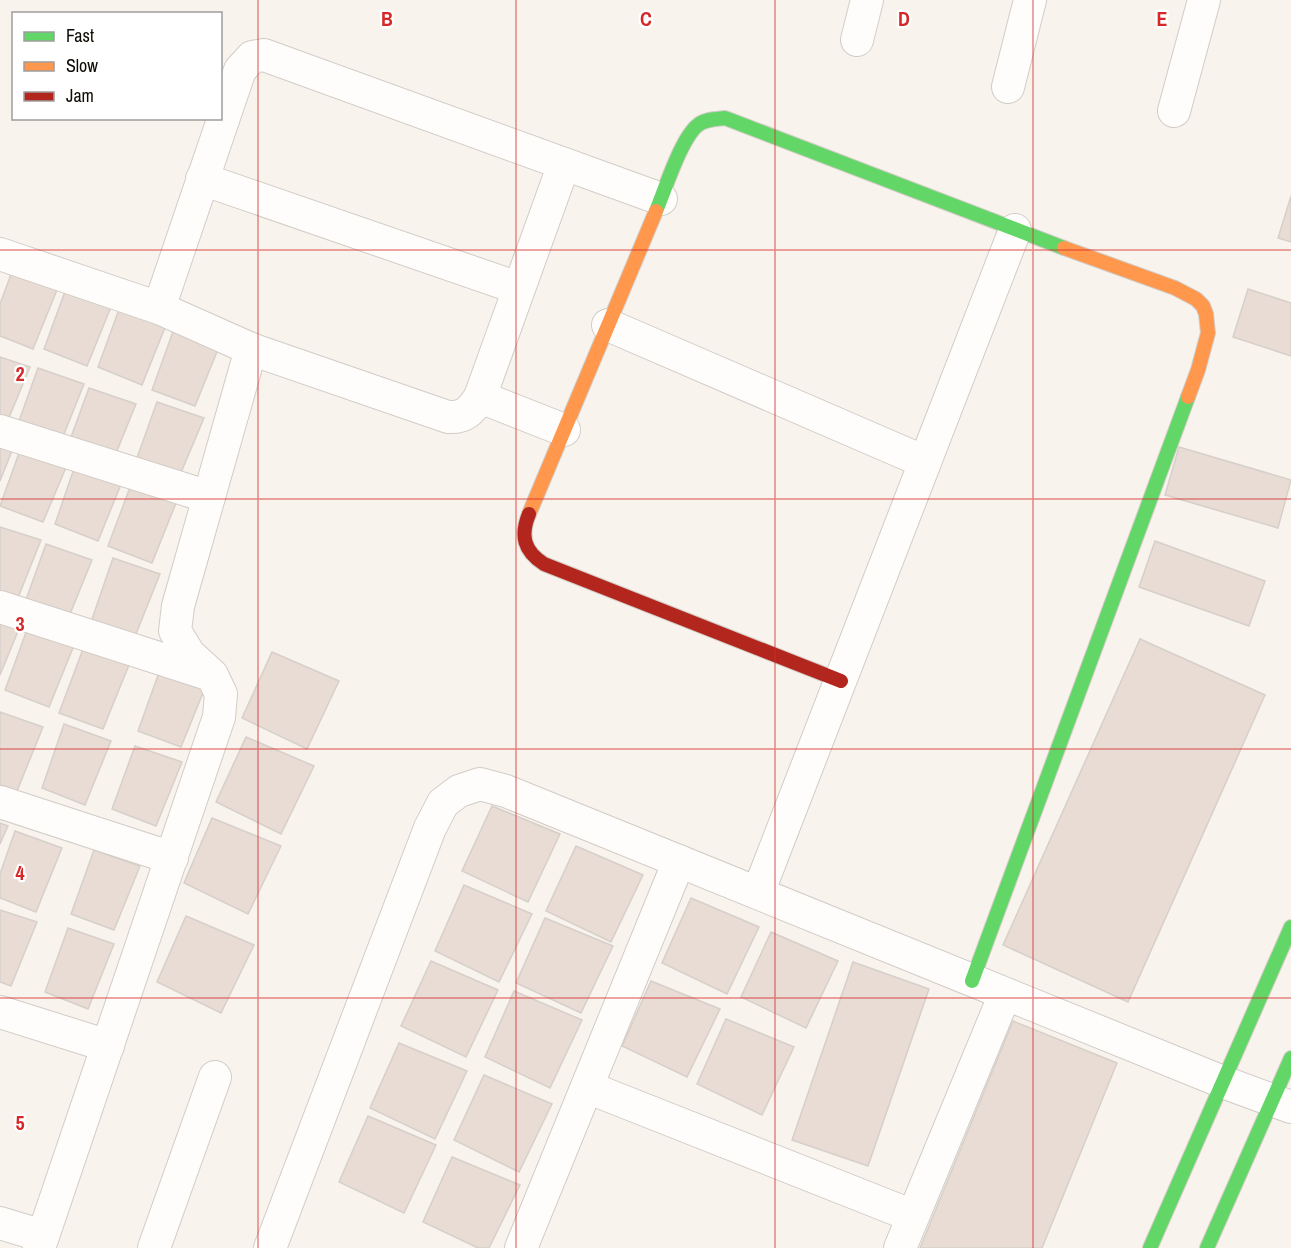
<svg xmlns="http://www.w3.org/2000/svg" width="1291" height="1248" font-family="'Archivo Narrow',sans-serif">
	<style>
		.building { fill: #e8dcd4; stroke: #d6cfca; stroke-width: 1.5 }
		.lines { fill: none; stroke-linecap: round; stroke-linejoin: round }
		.street-casing { stroke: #d2ccc6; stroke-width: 34 }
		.fast-casing { stroke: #d2ccc6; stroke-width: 16 }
		.slow-casing { stroke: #d2ccc6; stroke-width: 16 }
		.jam-casing { stroke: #d2ccc6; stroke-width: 16 }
		.street { stroke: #fefdfc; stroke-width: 32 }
		.fast { stroke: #63d668; stroke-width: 14 }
		.slow { stroke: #ff974d; stroke-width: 14 }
		.jam { stroke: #b3261e; stroke-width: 14 }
		.grid { fill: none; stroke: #d62828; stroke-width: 1.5; stroke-opacity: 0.55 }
		.grid-label { font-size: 20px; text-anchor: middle; font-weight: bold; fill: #d62828; stroke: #fff; stroke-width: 4.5; stroke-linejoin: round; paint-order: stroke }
	</style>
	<rect width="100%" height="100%" fill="#f9f3ed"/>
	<g class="building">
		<polygon points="1291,196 1291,242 1278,238"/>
		<polygon points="13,269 59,285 33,349 0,336 0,304"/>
		<polygon points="67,286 113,302 87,366 44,349"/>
		<polygon points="1248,289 1291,303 1291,356 1233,337"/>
		<polygon points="121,304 168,320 142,385 98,367"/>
		<polygon points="175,326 221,342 195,406 152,390"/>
		<polygon points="0,357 30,367 3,432 0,430"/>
		<polygon points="38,368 84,384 58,449 15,432"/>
		<polygon points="89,388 136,404 112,463 67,448"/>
		<polygon points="157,402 204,418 177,482 134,466"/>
		<polygon points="0,436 16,441 0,481"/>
		<polygon points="23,442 70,458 43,522 0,506"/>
		<polygon points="1179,447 1291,480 1278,528 1165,495"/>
		<polygon points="77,460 124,477 98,541 55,524"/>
		<polygon points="132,482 178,498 152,563 108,546"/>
		<polygon points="0,527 41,540 15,605 0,600"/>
		<polygon points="1155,541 1265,581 1249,626 1139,587"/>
		<polygon points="46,544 92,560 66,624 23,608"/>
		<polygon points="113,558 160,574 134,639 91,622"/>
		<polygon points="0,617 21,624 0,675"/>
		<polygon points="28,627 75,643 49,707 5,690"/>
		<polygon points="1140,639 1265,695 1128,1002 1003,945"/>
		<polygon points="83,649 129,665 103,729 59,713"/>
		<polygon points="272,652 339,681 307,749 242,718"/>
		<polygon points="161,667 207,683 181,747 138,731"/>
		<polygon points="0,712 43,727 17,791 0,785"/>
		<polygon points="64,724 111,741 85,805 42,788"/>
		<polygon points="246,737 314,766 281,834 216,802"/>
		<polygon points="135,746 182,762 156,826 112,809"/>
		<polygon points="492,806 560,834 528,902 462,871"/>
		<polygon points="212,818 281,846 248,914 184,883"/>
		<polygon points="0,823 8,826 0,844"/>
		<polygon points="15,831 62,848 36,912 0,898 0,874"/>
		<polygon points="576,846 643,875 611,942 546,911"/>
		<polygon points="94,850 140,866 114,930 71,914"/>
		<polygon points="464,885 532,914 499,982 435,951"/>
		<polygon points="691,898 759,927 727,994 662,963"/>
		<polygon points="0,910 37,922 11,986 0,982"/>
		<polygon points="186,916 254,945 221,1013 157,982"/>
		<polygon points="545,918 613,946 581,1013 516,983"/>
		<polygon points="68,928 114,944 88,1009 45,992"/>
		<polygon points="771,932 838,961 806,1028 741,997"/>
		<polygon points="431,961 498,990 466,1057 401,1026"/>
		<polygon points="853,962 929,989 868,1166 792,1140"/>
		<polygon points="651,981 720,1009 687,1077 622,1046"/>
		<polygon points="514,991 582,1020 550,1088 485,1057"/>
		<polygon points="726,1019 794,1047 762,1115 697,1084"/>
		<polygon points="1013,1021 1117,1063 1042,1248 920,1248"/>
		<polygon points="399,1043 467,1071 435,1139 370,1108"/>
		<polygon points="484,1075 552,1104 519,1172 454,1140"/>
		<polygon points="368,1116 436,1145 404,1213 339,1182"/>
		<polygon points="452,1157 520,1185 489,1248 478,1248 423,1222"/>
	</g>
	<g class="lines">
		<g class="street-casing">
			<g id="street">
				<polyline points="857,40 867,0"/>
				<polyline points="1008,87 1030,0"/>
				<polyline points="1174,111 1204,0"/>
				<polyline points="202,179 518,288"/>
				<path d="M0 254 159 308 251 349 448 417C465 418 471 411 480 397L564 164"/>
				<polyline points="159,308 240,70 252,57 264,55 661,199"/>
				<polyline points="608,325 925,462"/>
				<polyline points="480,397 564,430"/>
				<polyline points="0,431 209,497"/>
				<polyline points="0,607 208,674"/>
				<polyline points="0,802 172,858"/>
				<polyline points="758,893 1015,230"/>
				<polyline points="0,1012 108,1046"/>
				<polyline points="587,1087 913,1216"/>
				<polyline points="0,1223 43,1236"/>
				<polyline points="39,1248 219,717 221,694 212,675 189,654 175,631 178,606 251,349"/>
				<polyline points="154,1248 215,1077"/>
				<polyline points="270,1248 430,828 443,803 459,791 480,784 506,791 1223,1082 1291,1107"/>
				<polyline points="521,1248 679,861"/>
				<polyline points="900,1248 1005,994"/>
			</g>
		</g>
		<g class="fast-casing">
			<g id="fast">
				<path d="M656 211C665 190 681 138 698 125 705 119 716 119 725 118L1064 248"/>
				<polyline points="972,981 1188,397"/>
				<polyline points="1150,1248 1291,927"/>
				<polyline points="1207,1248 1291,1058"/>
			</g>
		</g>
		<g class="slow-casing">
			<g id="slow">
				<polyline points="1064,248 1175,288 1196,299 1203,306 1206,314 1208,333 1198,370 1188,397"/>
				<polyline points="529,514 656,211"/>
			</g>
		</g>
		<g class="jam-casing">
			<path id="jam" d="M529 514C520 536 524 551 544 564L841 681"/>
		</g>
		<use href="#street" class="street"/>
		<use href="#fast" class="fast"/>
		<use href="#slow" class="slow"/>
		<use href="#jam" class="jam"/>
	</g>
	<path class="grid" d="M258 0V1248M516 0V1248M775 0V1248M1033 0V1248M0 250H1291M0 499H1291M0 749H1291M0 998H1291"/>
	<g class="grid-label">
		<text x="387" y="26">B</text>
		<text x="646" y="26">C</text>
		<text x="904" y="26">D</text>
		<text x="1162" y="26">E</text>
		<text x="20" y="381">2</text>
		<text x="20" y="631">3</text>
		<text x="20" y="880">4</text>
		<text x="20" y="1130">5</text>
	</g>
	<rect x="12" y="12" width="210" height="108" fill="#ffffff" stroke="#9f9d9b" stroke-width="1.5"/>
	<rect x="24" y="32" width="30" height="9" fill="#63d668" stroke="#9f9d9b" stroke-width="1.5"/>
	<text x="66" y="42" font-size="18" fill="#100a05">Fast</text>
	<rect x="24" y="62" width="30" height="9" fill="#ff974d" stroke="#9f9d9b" stroke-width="1.5"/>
	<text x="66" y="72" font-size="18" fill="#100a05">Slow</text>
	<rect x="24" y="92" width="30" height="9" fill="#b3261e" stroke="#9f9d9b" stroke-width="1.5"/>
	<text x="66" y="102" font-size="18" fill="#100a05">Jam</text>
</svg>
